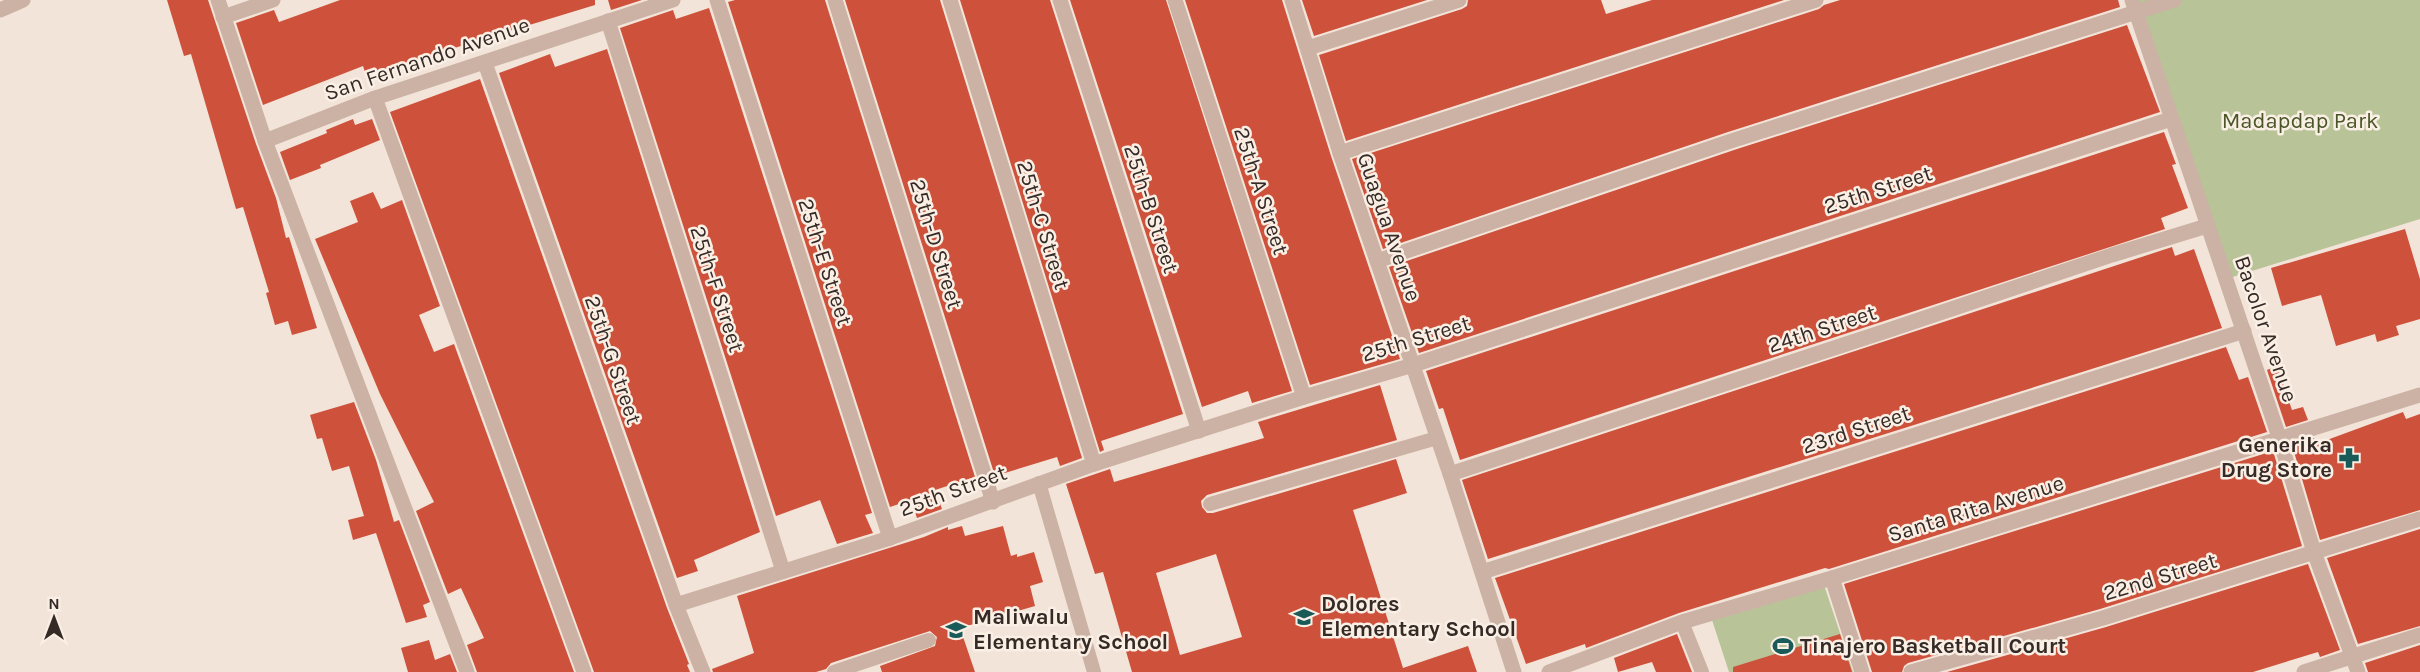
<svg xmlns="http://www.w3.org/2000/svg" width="2420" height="672" font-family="Karla,sans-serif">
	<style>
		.green { fill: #b8c398 }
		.building { fill: #ce513b; fill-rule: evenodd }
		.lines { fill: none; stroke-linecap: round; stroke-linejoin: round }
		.service { stroke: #ccb2a4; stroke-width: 14 }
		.minor { stroke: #ccb2a4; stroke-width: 15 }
		.labels { text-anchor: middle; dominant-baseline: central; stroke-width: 5; stroke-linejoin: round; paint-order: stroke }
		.street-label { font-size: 22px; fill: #362a26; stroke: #faefe5 }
		.park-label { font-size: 22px; fill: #4a5628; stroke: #faefe5 }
		.poi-label { font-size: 22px; font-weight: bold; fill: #362a26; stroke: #faefe5; text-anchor: start }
	</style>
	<rect width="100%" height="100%" fill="#f3e4d9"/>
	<g class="green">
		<polygon points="2137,0 2420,0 2420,219 2223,280"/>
		<polygon points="1824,585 1853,672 1729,672 1712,620"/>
	</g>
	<g class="building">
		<polygon points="167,0 208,0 256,144 276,198 286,238 289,237 317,328 292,335 288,321 275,325 266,293 269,292 243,207 236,209 191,54 184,56"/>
		<polygon points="340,0 595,0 595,5 366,75 363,66 263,105 236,23 274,10 279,22"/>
		<polygon points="608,0 642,0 611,10"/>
		<polygon points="735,0 825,0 975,477 935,490 942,509 917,518 911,500 890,507 728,2"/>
		<polygon points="845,0 940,0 1082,458 1060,466 1057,457 995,476"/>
		<polygon points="960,0 1050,0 1183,414 1101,441 1104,450 1100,452"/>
		<polygon points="1070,0 1166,0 1292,391 1252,403 1248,391 1202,407"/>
		<polygon points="1185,0 1282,0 1331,156 1400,359 1310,385"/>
		<polygon points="1302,0 1427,0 1314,36"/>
		<polygon points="1468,0 1601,0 1606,14 1652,0 1784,0 1346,141 1319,55 1462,9 1467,6"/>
		<polygon points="1840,0 2118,0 2120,7 1728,132 1383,249 1352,159 1819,9 1824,5"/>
		<polygon points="709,8 872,513 865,515 873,533 837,544 820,500 776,516 620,28 673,10 676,19"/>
		<polygon points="2127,25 2160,112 1419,353 1389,267 1734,150"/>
		<polygon points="607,49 760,532 694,560 698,571 677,578 499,73 550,54 555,67"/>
		<polygon points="480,79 667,608 689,664 687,665 690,672 594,672 390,112"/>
		<polygon points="353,119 355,125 372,119 380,140 320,165 321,168 290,180 280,152 327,133 326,130"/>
		<polygon points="2164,132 2176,164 2172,165 2188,208 2161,218 2165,229 1460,460 1443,408 1439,409 1426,371"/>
		<polygon points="373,192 381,209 402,200 440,306 419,315 434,352 454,344 574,672 477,672 467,645 484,638 461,588 448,594 416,511 434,502 380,394 315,239 358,222 350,201"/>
		<polygon points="2405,229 2420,279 2420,319 2396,326 2399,335 2377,342 2375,334 2336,346 2321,295 2282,306 2271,268"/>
		<polygon points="2172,247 2175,256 2194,249 2222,328 1488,559 1462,480"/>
		<polygon points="2226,347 2239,380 2248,377 2267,432 1829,569 1825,568 1679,613 1586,648 1585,644 1526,664 1495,578"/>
		<polygon points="2277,366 2292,410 2303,407 2308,420 2286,427 2267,370"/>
		<path d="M1380 385 1397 440 1207 495 1201 501 1202 507 1207 513H1213L1396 459 1407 493 1353 510 1403 668 1468 646 1477 672H1132L1103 572 1095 574 1066 484 1110 469 1114 482 1264 438 1258 422ZM1216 554 1242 637 1180 655 1156 573Z"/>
		<polygon points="354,402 376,460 394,522 399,520 430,602 423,605 427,617 406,623 376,533 353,540 348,520 364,516 349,466 332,471 322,438 317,439 310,415"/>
		<polygon points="2403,412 2406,419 2420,414 2420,510 2320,540 2292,445 2314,438 2316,444"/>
		<polygon points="2273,451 2302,546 2100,609 1908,663 1904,666 1902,672 1872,672 1844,584"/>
		<polygon points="962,526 965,536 1003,526 1011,556 1017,554 1017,557 1034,552 1043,582 1030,586 1035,606 960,628 975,672 882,672 880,666 935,646 937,637 930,631 831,663 826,669 816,672 713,672 712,669 754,653 737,596 924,537 948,527 948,530"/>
		<polygon points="2420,529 2420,626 2358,644 2327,558"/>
		<polygon points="2308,564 2340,650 2320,657 2318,652 2253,672 1947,672 2106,627"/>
		<polygon points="1677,634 1692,672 1656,672 1652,662 1618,672 1614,658"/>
		<polygon points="1840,634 1852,672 1733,672 1733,667"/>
		<polygon points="429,640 435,660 450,654 457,672 408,672 401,648"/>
		<polygon points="2420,645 2420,672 2368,672 2365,663"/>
	</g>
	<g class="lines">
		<g class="service">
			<polyline points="1039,483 1094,672"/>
			<polyline points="1210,504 1437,438"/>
			<polyline points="1682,622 1702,672"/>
			<polyline points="834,672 929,640"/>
		</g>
		<g class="minor">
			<polyline points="218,0 265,141 467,672"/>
			<polyline points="717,0 890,538"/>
			<polyline points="835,0 993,502"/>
			<polyline points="950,0 1094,464"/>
			<polyline points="1060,0 1199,431"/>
			<polyline points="1175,0 1304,397"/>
			<polyline points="1292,0 1340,153 1450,474 1514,672"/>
			<polyline points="2132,0 2279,437 2314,552 2358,672"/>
			<polyline points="0,10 23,0"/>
			<polyline points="223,17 273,0"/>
			<polyline points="608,21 783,571"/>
			<polyline points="1308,48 1459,0"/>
			<polyline points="485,63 676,605 703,672"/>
			<polyline points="375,98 584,672"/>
			<polyline points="265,141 375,98 673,0"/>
			<polyline points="1340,153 1816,0"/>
			<polyline points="1377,261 1731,141 2174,0"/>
			<polyline points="1450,474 1886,331 2112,255 2207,226"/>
			<polyline points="1482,572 2244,331"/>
			<polyline points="1832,578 1862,672"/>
			<polyline points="676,605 890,538 1094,464 1304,397 1413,365 2171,119"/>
			<polyline points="1549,672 1682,622 1832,578 2420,395"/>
			<polyline points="1911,672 2103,618 2420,519"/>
			<polyline points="2304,672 2420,635"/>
		</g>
	</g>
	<defs>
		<g id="pharmacy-bare" transform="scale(1.62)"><path d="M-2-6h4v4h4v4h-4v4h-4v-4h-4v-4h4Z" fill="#195b59" stroke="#faefe5" stroke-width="2.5" paint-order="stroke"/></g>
		<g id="school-bare" transform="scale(1.62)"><path d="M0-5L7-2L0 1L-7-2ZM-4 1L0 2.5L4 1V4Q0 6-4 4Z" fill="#195b59" stroke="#faefe5" stroke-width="2.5" paint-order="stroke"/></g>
		<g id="stadium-bare" transform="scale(1.62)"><path d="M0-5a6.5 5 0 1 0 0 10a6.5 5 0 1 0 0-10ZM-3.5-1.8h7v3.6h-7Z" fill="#195b59" stroke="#faefe5" stroke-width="2.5" paint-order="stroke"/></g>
	</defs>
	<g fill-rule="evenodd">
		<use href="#pharmacy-bare" x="2349" y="458"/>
		<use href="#school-bare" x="1304" y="617"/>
		<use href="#school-bare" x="956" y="630"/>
		<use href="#stadium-bare" x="1783" y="646"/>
	</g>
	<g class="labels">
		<g class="street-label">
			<text transform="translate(427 59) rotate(-19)">San Fernando Avenue</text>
			<text transform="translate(1878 190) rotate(-18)">25th Street</text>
			<text transform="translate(1261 191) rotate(72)">25th-A Street</text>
			<text transform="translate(1151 209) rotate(72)">25th-B Street</text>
			<text transform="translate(1043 225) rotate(73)">25th-C Street</text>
			<text transform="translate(1389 227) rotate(71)">Guagua Avenue</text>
			<text transform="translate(936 244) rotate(73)">25th-D Street</text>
			<text transform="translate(825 262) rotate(72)">25th-E Street</text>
			<text transform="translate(717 289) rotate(72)">25th-F Street</text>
			<text transform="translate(1822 329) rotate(-18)">24th Street</text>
			<text transform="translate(2266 329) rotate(71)">Bacolor Avenue</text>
			<text transform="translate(1416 339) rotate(-17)">25th Street</text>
			<text transform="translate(613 360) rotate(71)">25th-G Street</text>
			<text transform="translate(1856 430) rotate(-18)">23rd Street</text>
			<text transform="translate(953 491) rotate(-20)">25th Street</text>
			<text transform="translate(1976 509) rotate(-17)">Santa Rita Avenue</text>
			<text transform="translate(2160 577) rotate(-17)">22nd Street</text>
		</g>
		<g class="park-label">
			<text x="2300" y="121">Madapdap Park</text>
		</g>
		<g class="poi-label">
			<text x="2332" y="445" text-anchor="end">Generika<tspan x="2332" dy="25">Drug Store</tspan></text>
			<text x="1321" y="604">Dolores<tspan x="1321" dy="25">Elementary School</tspan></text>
			<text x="973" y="617">Maliwalu<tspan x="973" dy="25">Elementary School</tspan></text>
			<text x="1800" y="646">Tinajero Basketball Court</text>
		</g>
	</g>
	<g transform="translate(54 618)" stroke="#faefe5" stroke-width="4.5" paint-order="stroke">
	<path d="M0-4.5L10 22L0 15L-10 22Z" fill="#362a26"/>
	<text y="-9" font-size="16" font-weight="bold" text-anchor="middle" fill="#362a26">N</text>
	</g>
</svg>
